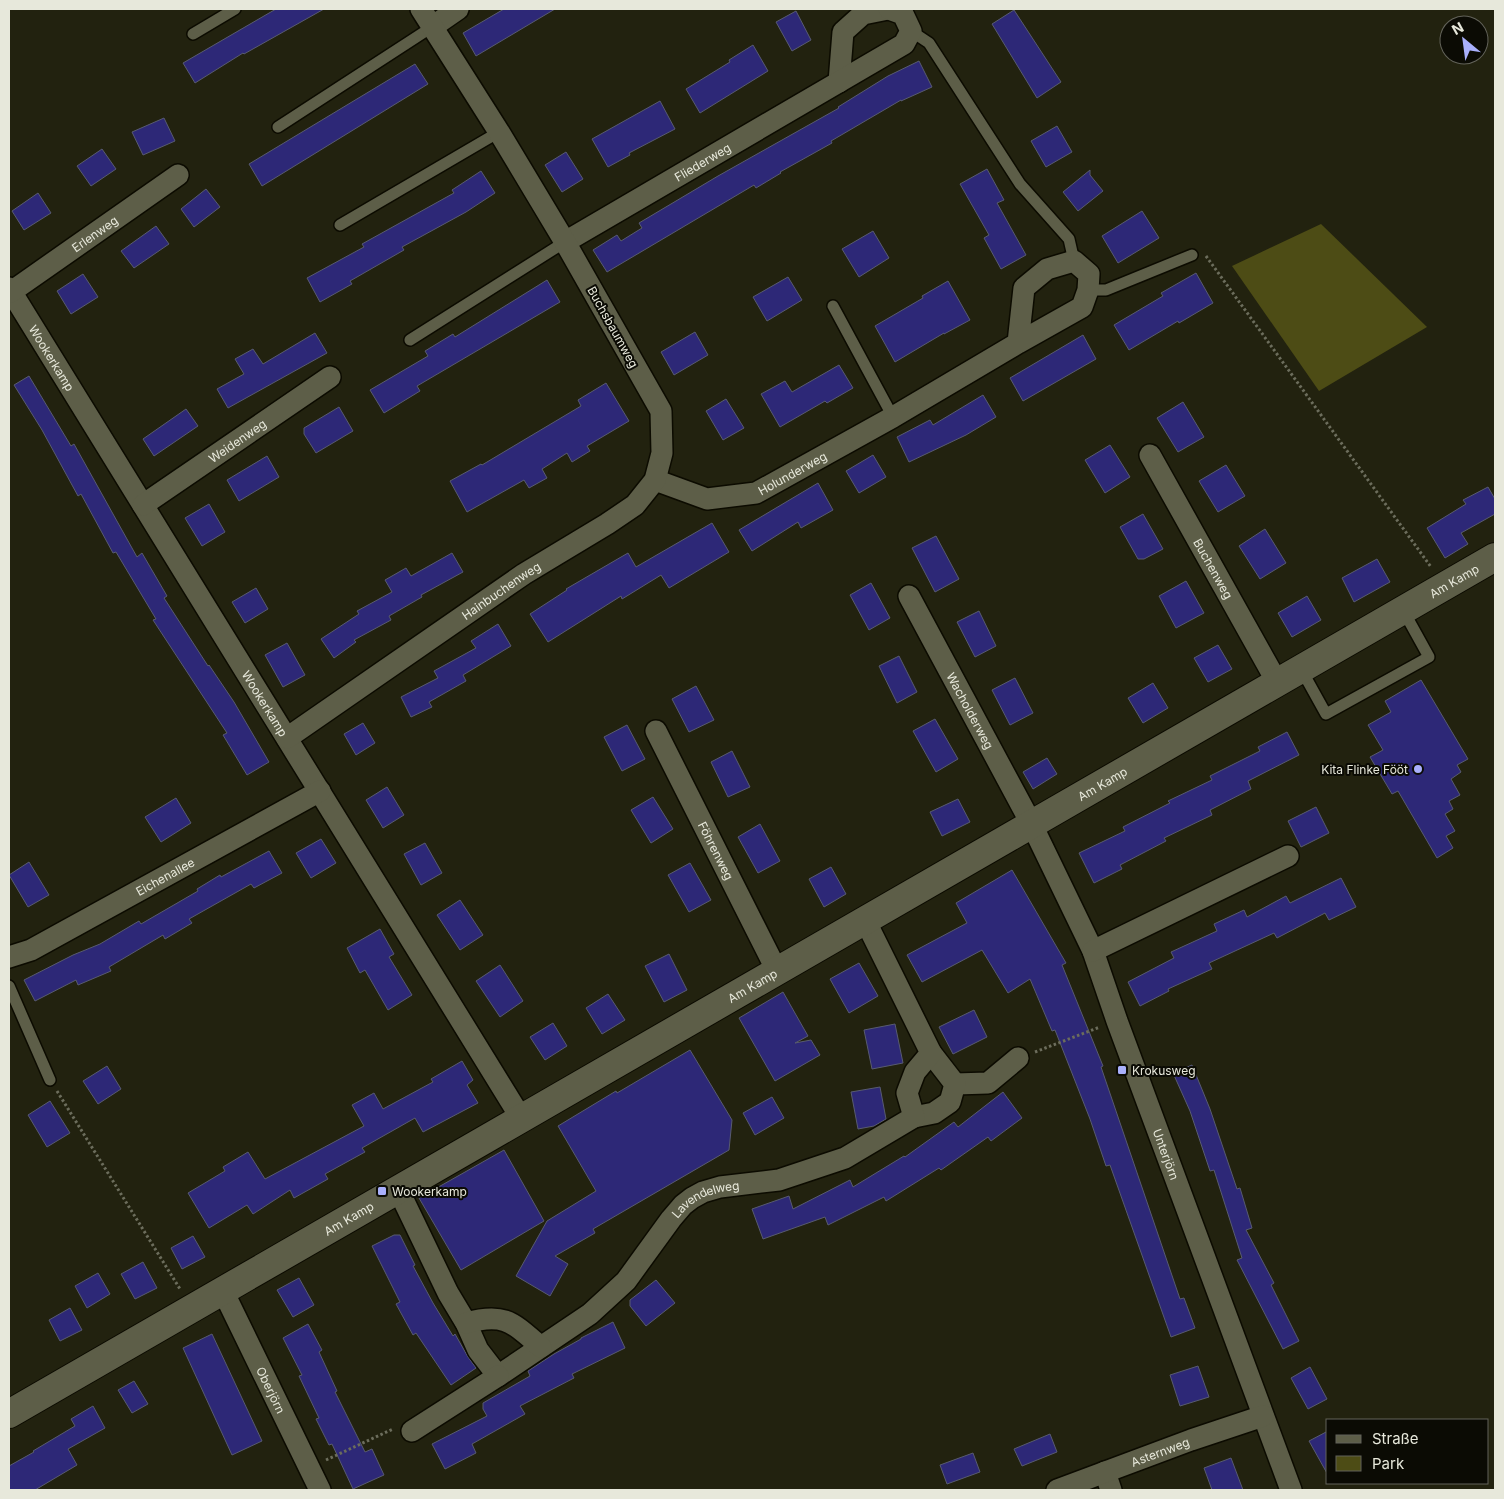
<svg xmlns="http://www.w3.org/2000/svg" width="1504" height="1499" font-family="Inter,sans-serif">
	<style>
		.green { fill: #4d4c15 }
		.building { fill: #2d2877; stroke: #585b70 }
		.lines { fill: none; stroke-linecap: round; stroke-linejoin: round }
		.service-casing { stroke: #0c0b00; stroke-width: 14 }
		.minor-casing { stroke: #0c0b00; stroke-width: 24 }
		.tertiary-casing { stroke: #0c0b00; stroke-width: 30 }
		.path { stroke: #6c6d5c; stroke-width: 3; stroke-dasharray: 2.5 2.5; stroke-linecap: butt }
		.service { stroke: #5d5e48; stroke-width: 11 }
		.minor { stroke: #5d5e48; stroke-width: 21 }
		.tertiary { stroke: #5d5e48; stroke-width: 28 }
		.poi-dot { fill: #a9b0fc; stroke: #0b0b04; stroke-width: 2 }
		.labels { text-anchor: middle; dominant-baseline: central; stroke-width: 4; stroke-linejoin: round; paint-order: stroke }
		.street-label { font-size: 12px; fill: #e7e8db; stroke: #0b0b04 }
		.poi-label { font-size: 12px; fill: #e7e8db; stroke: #0b0b04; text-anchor: start }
	</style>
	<rect width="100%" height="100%" fill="#22220f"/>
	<polygon class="green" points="1321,224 1427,327 1319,391 1232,266"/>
	<g class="building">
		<polygon points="276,9 324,9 244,54 243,53 195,83 183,63"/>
		<polygon points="504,9 555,9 476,56 463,33"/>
		<polygon points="1014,10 1061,82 1037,98 992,24"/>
		<polygon points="796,11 811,40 792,51 776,22"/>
		<polygon points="753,45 768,71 700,113 686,89 730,62 729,60"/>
		<polygon points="919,61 932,87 901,101 901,100 831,141 832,143 780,172 781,173 756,188 754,185 607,272 593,250 617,235 621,241 642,228 639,223 718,176 839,108 838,107 888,76"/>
		<polygon points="415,64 428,84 262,186 249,164"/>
		<polygon points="660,101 675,129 629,153 630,155 608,167 592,139"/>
		<polygon points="164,118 175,141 143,155 132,132"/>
		<polygon points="1057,126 1072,152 1046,167 1031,141"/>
		<polygon points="102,149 116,169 91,186 77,166"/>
		<polygon points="566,152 583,179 562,192 545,165"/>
		<polygon points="987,169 1004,200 997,203 1026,255 1001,269 984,238 989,235 960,184"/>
		<polygon points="1090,170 1090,175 1103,191 1078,211 1063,192"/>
		<polygon points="481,171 495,193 466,212 402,247 404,250 350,281 352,284 320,302 307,278 364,247 362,244 454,193 452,190"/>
		<polygon points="206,189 220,207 194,227 181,209"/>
		<polygon points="38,193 51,213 24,230 12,211"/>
		<polygon points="1142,211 1159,238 1118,263 1102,236"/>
		<polygon points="156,226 169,244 134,268 121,251"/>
		<polygon points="873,231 889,258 859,277 842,249"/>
		<polygon points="1196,273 1213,303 1179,323 1178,321 1129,350 1114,325 1163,296 1161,293"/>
		<polygon points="83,274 98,297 71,314 57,291"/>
		<polygon points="788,277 802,300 767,321 753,297"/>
		<polygon points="547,280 560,302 417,386 420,391 384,413 370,390 428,356 425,351 453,334 455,337"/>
		<polygon points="948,281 970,320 944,334 944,333 895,362 875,326 923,298 922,296"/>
		<polygon points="695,332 708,355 674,375 661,352"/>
		<polygon points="315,333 327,353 228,408 217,389 244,374 235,359 253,349 263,364"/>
		<polygon points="1083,335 1096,359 1023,401 1010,378"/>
		<polygon points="839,365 853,388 827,403 825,401 780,427 761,394 785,381 792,392"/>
		<polygon points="29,376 71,446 74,444 137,557 142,553 167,596 164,598 208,666 209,665 234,702 269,762 247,775 223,735 227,733 153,620 156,619 116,552 113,553 81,494 78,496 42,430 14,385"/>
		<polygon points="606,383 629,421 587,446 590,451 572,462 567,453 542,469 547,478 529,488 524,480 467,512 450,481 481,464 482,465 581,406 578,400"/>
		<polygon points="983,395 996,417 966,435 909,462 897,437 930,420 933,425"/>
		<polygon points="726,399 744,428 723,440 706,411"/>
		<polygon points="1183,402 1204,437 1178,452 1157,418"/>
		<polygon points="339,407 353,431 316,453 304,434 304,428"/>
		<polygon points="186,409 198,426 154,456 143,439"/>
		<polygon points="1110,445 1130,477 1105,493 1085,460"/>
		<polygon points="873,455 886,477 859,493 846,471"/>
		<polygon points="267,456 279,477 239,501 227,480"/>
		<polygon points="1226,465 1245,496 1218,512 1199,481"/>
		<polygon points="818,483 833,510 801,528 798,522 752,551 739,530"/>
		<polygon points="1488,487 1495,499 1495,514 1461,533 1468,544 1445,558 1427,528 1466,504 1463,500"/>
		<polygon points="209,504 225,532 202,546 185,518"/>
		<polygon points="1143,514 1163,549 1144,559 1138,559 1120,527"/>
		<polygon points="712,523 729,552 669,588 661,575 622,599 621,596 548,642 530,614 567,590 566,589 628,553 636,567"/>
		<polygon points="1265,529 1286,563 1260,579 1239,546"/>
		<polygon points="936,536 959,579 935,592 912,548"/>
		<polygon points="452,553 463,572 421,595 422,597 389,616 391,620 354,640 356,642 334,658 321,639 359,614 357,611 392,592 385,580 406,568 411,576"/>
		<polygon points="1377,559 1390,582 1354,602 1342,578"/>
		<polygon points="1186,581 1204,613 1176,628 1159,596"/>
		<polygon points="871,583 890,618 869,630 850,595"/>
		<polygon points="256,588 268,609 245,623 232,602"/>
		<polygon points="1307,596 1321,620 1292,637 1278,613"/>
		<polygon points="979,611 996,646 975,657 957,622"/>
		<polygon points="498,624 511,646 463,675 466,681 429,702 432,707 411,717 401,697 438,678 434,671 476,648 471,641"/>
		<polygon points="287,643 305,675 283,687 265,655"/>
		<polygon points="1218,645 1232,669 1208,682 1194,658"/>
		<polygon points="899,656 917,692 897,703 879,666"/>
		<polygon points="1015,678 1033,713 1010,725 992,690"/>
		<polygon points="1421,680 1468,759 1457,765 1461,772 1451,779 1460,795 1449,801 1453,809 1445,814 1455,831 1446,836 1453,848 1437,858 1398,791 1392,794 1370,757 1383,750 1368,725 1391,712 1385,701"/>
		<polygon points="1153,683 1168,708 1143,723 1128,698"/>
		<polygon points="696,686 714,720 689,732 672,699"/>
		<polygon points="935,719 958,759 936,772 913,731"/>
		<polygon points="363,723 375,743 356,755 344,734"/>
		<polygon points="627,725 645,759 622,771 604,737"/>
		<polygon points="1287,732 1299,755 1248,781 1251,789 1210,810 1212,815 1164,838 1166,841 1120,865 1122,869 1094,883 1079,853 1125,831 1123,827 1170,803 1168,801 1212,780 1210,776 1260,751 1258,747"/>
		<polygon points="732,751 750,787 728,797 711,762"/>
		<polygon points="1047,758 1057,774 1033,789 1023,772"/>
		<polygon points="387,787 404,815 383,828 366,800"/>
		<polygon points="653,797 673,829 651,843 631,810"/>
		<polygon points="176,798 191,823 161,842 145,817"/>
		<polygon points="958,799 970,822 942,836 930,812"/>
		<polygon points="1316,807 1329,833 1301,847 1288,821"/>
		<polygon points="760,824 780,861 758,873 738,837"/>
		<polygon points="321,839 336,863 311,878 296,853"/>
		<polygon points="425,843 442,873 421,885 404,854"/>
		<polygon points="269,851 282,873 254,888 251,884 189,919 192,923 165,939 163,935 109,967 111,971 78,985 76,980 35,1001 24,980 73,955 100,944 139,921 141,924 198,891 197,889 220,875 221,877"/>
		<polygon points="29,862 49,895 28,907 9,875"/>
		<polygon points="690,863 711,900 689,912 668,875"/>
		<polygon points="831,867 846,894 824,907 809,879"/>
		<polygon points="1012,870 1066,963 1062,965 1103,1066 1101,1067 1180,1299 1184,1298 1195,1328 1171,1337 1110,1165 1106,1166 1090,1119 1055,1030 1052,1031 1030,979 1008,993 982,950 922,982 907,955 967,923 956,903"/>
		<polygon points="1341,878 1356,907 1329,920 1325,913 1277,938 1274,933 1209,963 1212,969 1168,989 1169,991 1140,1006 1128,982 1174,958 1171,952 1217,931 1214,924 1244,910 1247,917 1286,896 1290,903"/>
		<polygon points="460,900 483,935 460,950 437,915"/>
		<polygon points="380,929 394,954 389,957 412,995 388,1010 365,970 360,973 347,948"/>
		<polygon points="669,954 687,990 664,1002 645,966"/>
		<polygon points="859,963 878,996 849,1013 830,979"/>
		<polygon points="500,965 523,1001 500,1017 476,981"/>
		<polygon points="783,992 808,1036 795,1043 811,1040 820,1055 775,1081 739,1018"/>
		<polygon points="608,994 625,1020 602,1034 586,1008"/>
		<polygon points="974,1010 987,1037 953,1054 939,1027"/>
		<polygon points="553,1023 567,1046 545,1060 530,1037"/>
		<polygon points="895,1024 903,1063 872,1069 864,1030"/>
		<polygon points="690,1050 732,1120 729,1150 593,1229 595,1233 555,1256 568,1264 550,1296 516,1276 547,1221 596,1191 558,1126 616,1091 617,1093"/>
		<polygon points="462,1061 473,1080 467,1085 478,1103 423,1132 415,1118 362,1148 365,1152 325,1174 328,1179 294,1198 290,1190 253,1214 247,1205 209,1228 188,1193 225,1171 223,1167 248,1152 265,1179 364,1126 352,1105 374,1093 383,1109 433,1082 431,1079"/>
		<polygon points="1192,1065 1210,1109 1237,1189 1240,1188 1252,1228 1246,1230 1274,1283 1271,1285 1299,1341 1283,1349 1237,1260 1242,1258 1214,1170 1210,1171 1190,1111 1173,1073"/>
		<polygon points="107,1066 121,1089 98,1104 83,1081"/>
		<polygon points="880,1087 886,1119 874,1126 858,1129 851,1092"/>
		<polygon points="1003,1092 1022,1118 991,1141 988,1137 941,1170 939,1168 886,1201 884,1197 828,1225 825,1217 763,1239 752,1209 789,1196 793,1209 850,1180 853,1187 904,1156 905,1157 954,1122 958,1127"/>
		<polygon points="772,1097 784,1118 755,1135 743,1113"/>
		<polygon points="50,1101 70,1133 47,1147 28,1115"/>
		<polygon points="504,1150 544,1221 461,1270 419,1198"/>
		<polygon points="394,1235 400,1235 415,1265 413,1266 433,1303 453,1336 455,1334 468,1357 476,1368 451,1385 416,1333 413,1335 396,1304 400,1302 372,1246"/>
		<polygon points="193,1236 205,1257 182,1269 171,1248"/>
		<polygon points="143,1262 157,1288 135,1299 121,1274"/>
		<polygon points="98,1273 110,1294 87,1308 75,1286"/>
		<polygon points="299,1278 314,1305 293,1317 277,1290"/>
		<polygon points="656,1280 675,1303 646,1326 630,1306 630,1300"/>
		<polygon points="70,1308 82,1330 60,1341 49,1320"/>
		<polygon points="613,1322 625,1348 572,1374 574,1378 520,1406 525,1414 472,1444 476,1453 445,1469 432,1444 487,1416 483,1409 483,1403 530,1376 528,1371 554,1354 581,1339 581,1338"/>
		<polygon points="308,1324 322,1350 319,1352 337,1391 335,1392 365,1452 372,1449 384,1475 353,1489 332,1444 329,1445 316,1419 319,1418 299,1376 302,1375 283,1338"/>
		<polygon points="212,1334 262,1441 232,1455 183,1348"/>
		<polygon points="1198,1366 1209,1397 1180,1406 1170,1375"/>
		<polygon points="1310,1367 1327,1399 1308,1409 1291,1378"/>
		<polygon points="134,1381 148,1404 132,1413 118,1390"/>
		<polygon points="93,1406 105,1428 68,1449 77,1465 35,1490 9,1490 9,1466 34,1452 33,1451 75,1426 71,1419"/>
		<polygon points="1328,1431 1328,1475 1309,1441"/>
		<polygon points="1050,1434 1057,1452 1022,1466 1014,1449"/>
		<polygon points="973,1453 980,1472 947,1484 940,1465"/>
		<polygon points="1231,1458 1243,1490 1212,1490 1204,1468"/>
	</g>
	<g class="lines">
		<g class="service-casing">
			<g id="service">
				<polyline points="911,31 929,43 1020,184 1069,239 1074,261"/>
				<polyline points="193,34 235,9"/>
				<polyline points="278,127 432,27"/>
				<polyline points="340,225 499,132"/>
				<polyline points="1088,290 1106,290 1192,255"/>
				<polyline points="833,306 893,417"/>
				<polyline points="410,340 565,242"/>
				<polyline points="1301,669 1326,714 1429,657 1403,610"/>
				<polyline points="9,986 50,1080"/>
			</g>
		</g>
		<g class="minor-casing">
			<g id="minor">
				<polyline points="432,27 458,9"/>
				<polyline points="839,82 843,32 863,14 888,9"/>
				<path id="s1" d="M565 242 904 44 911 31 903 14 889 9"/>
				<path id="s2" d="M9 288 521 1118"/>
				<path id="s3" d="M11 292 178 175"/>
				<path id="s4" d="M1150 455 1277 682"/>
				<path id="s5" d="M655 480 707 499 756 493 893 417 1018 343 1082 307 1088 290 1089 274 1074 261 1047 269 1024 288 1018 343"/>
				<path id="s6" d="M143 505 330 377"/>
				<path id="s7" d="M909 596 1032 825 1093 951 1117 1021 1291 1490"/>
				<path id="s8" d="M656 731 777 971"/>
				<path id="s9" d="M287 738 524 574 607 524 635 505 655 480 662 453 661 411 565 242 499 132 421 9"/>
				<polyline points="1093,951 1288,856"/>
				<path id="s10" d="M9 957 31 950 320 791"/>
				<polyline points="955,1084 988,1083 1018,1058"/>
				<polyline points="914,1117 934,1113 950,1102 955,1084 931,1053"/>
				<path id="s11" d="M398 1189 448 1293 466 1323 478 1350 498 1376 590 1314 626 1281 671 1219 683 1205 692 1198 703 1192 720 1187 779 1180 845 1158 914 1117 907 1093 915 1072 931 1053 865 920"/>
				<path id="s12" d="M223 1291 320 1490"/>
				<path d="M466 1323C505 1312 513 1323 541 1347"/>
				<polyline points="412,1431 498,1376"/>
				<polyline points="1105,1472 1111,1490"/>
				<path id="s13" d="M1057 1490 1191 1440 1263 1416"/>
			</g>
		</g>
		<g class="tertiary-casing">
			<g id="tertiary">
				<path id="s14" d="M9 1414 1495 557"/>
			</g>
		</g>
		<g class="path">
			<polyline points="1206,256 1431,567"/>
			<polyline points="1035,1052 1100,1027"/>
			<polyline points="57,1091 180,1289"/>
			<polyline points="326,1460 393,1429"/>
		</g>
		<use href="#service" class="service"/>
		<use href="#minor" class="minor"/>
		<use href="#tertiary" class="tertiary"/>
	</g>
	<g class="poi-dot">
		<circle cx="1418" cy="769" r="5"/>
		<rect x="1117" y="1065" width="10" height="10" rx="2.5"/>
		<rect x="377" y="1186" width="10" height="10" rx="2.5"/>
	</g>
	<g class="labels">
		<g class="street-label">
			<text stroke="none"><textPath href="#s1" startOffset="159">Fliederweg</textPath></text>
			<text stroke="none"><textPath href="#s3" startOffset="102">Erlenweg</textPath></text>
			<text transform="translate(613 327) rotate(61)">Buchsbaumweg</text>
			<text stroke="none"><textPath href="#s2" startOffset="82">Wookerkamp</textPath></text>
			<text stroke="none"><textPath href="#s6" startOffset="114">Weidenweg</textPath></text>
			<text stroke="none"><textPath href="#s5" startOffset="146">Holunderweg</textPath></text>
			<text stroke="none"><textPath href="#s4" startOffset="130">Buchenweg</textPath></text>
			<text stroke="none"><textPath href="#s14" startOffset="1668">Am Kamp</textPath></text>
			<text stroke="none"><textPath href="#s9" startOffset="260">Hainbuchenweg</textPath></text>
			<text stroke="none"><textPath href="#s2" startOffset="488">Wookerkamp</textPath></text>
			<text stroke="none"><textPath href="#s7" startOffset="130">Wacholderweg</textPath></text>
			<text stroke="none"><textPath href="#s14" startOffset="1262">Am Kamp</textPath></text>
			<text stroke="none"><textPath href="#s8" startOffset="134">Föhrenweg</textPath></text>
			<text stroke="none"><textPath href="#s10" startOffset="176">Eichenallee</textPath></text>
			<text stroke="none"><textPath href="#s14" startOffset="858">Am Kamp</textPath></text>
			<text stroke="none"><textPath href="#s7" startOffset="616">Unterjörn</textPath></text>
			<text stroke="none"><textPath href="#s11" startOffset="491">Lavendelweg</textPath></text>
			<text stroke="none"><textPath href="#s14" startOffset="392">Am Kamp</textPath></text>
			<text stroke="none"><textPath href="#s12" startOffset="110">Oberjörn</textPath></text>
			<text stroke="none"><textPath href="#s13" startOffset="110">Asternweg</textPath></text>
		</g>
		<g class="poi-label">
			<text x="1408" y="769" text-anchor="end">Kita Flinke Fööt</text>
			<text x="1132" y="1070">Krokusweg</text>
			<text x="392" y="1191">Wookerkamp</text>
		</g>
	</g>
	<rect width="1504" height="1499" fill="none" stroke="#e7e8db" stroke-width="20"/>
	<rect x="1326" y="1419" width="162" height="65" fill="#0b0b04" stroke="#63635a"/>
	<rect x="1336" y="1435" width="25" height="8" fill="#5d5e48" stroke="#63635a"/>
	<text x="1372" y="1444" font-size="15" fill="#e7e8db">Straße</text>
	<rect x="1336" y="1456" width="25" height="15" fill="#4d4c15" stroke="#63635a"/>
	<text x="1372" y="1469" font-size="15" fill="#e7e8db">Park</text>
	<g transform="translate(1464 40) rotate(331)"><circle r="24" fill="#0b0b04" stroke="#63635a"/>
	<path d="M0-4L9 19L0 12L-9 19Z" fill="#a9b0fc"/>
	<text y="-8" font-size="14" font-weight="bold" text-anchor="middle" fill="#e7e8db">N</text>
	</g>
</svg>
